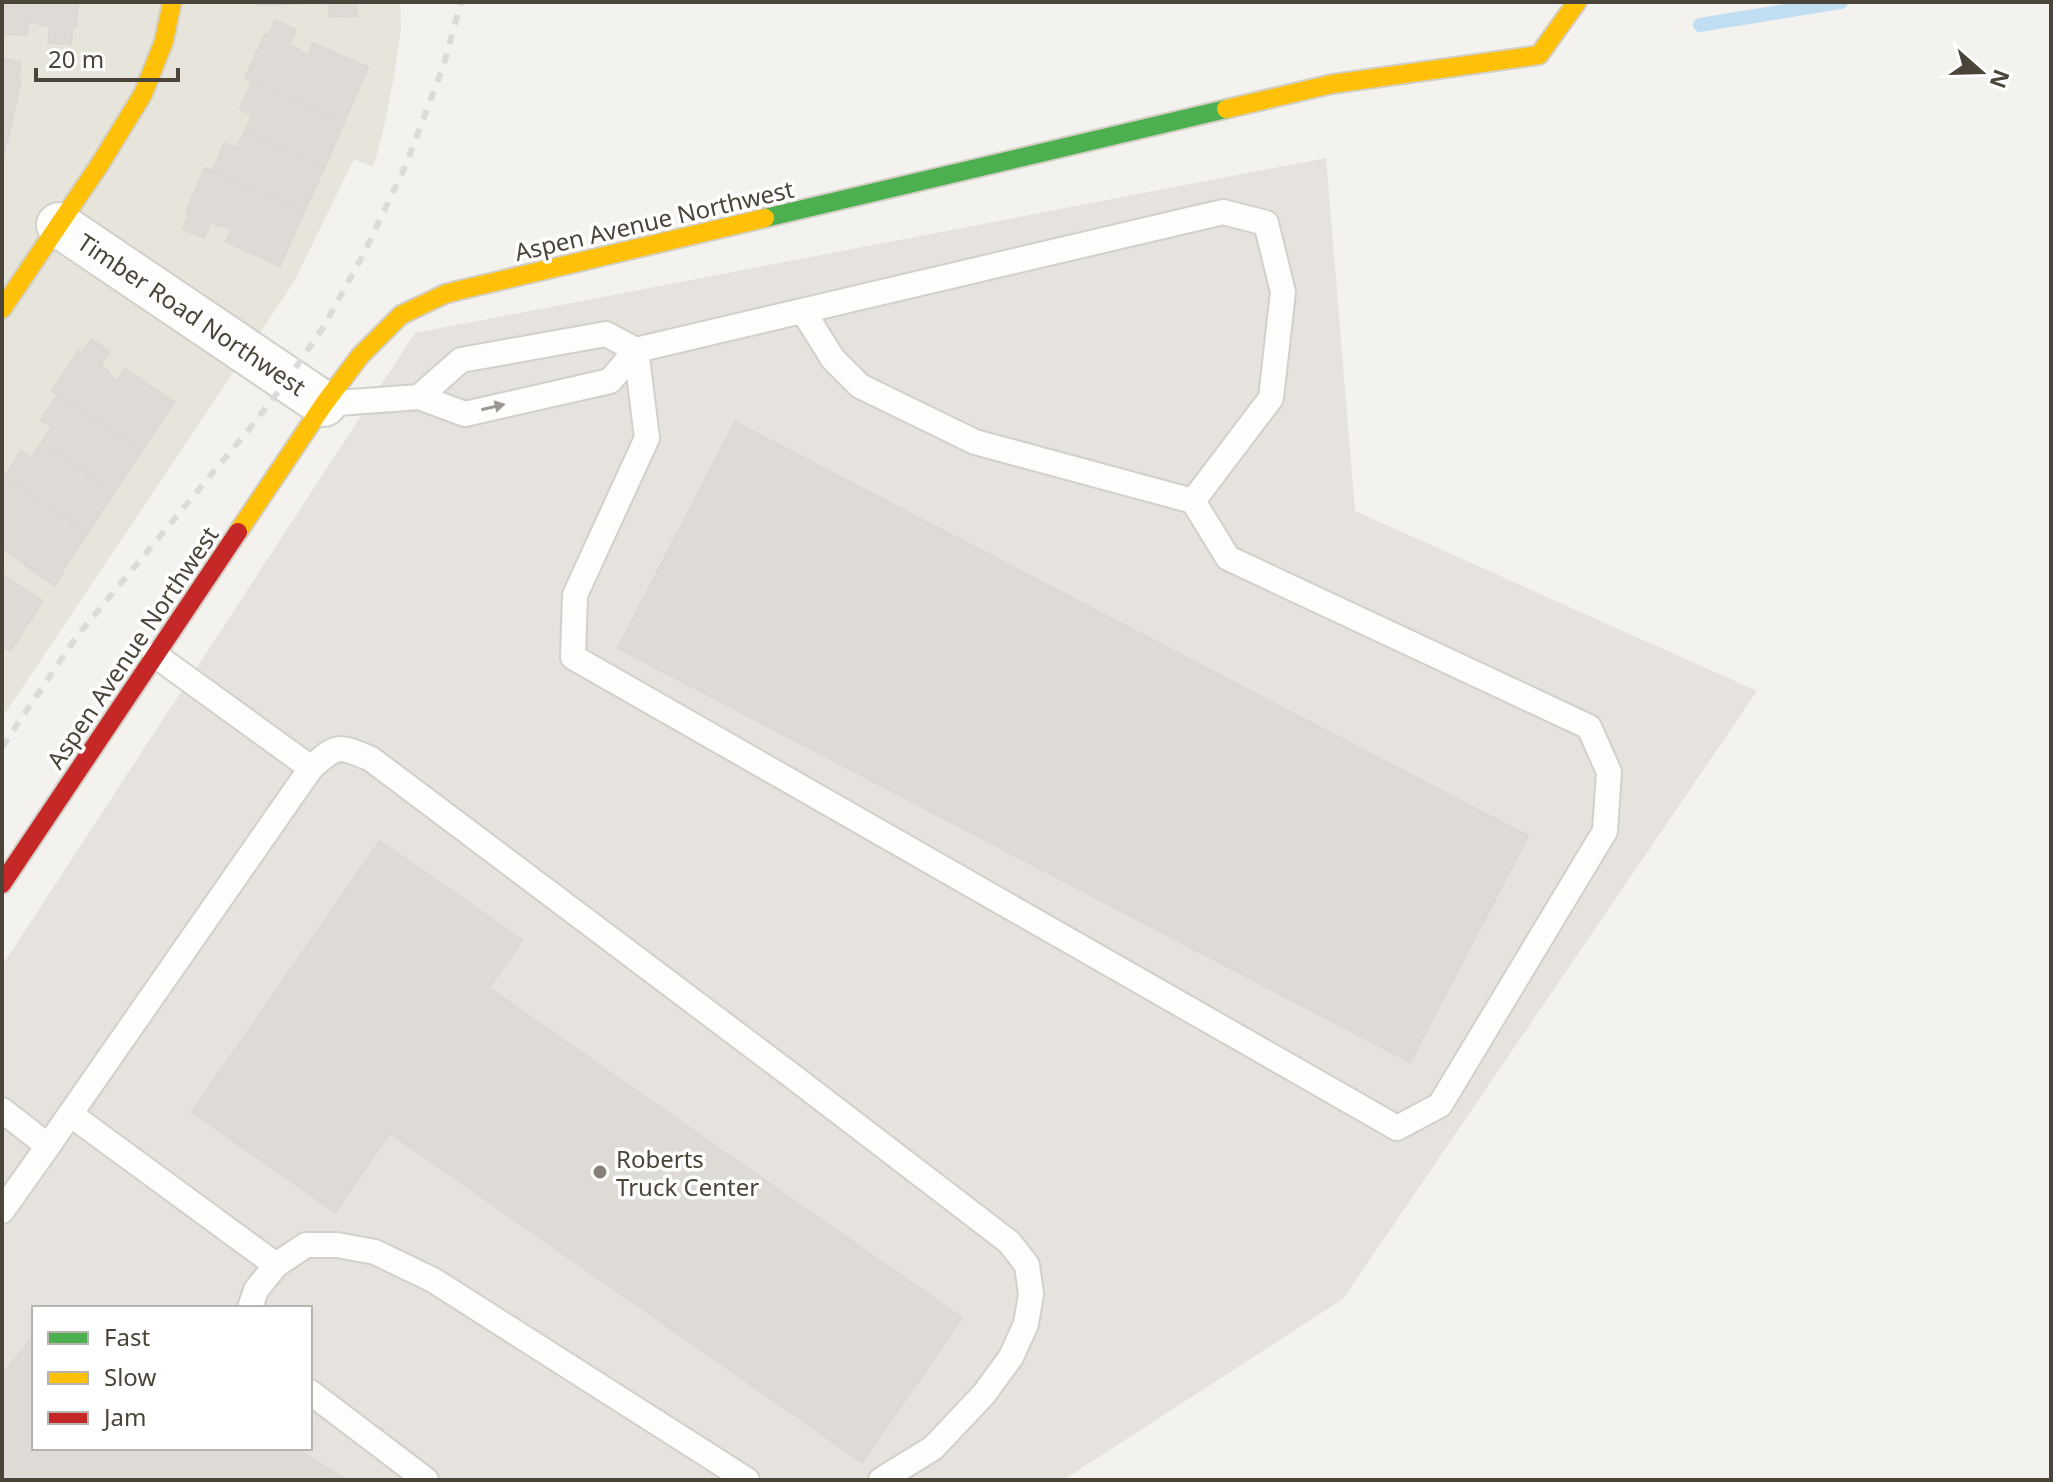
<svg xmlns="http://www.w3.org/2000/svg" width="2053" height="1482" font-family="'Noto Sans',sans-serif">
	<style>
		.residential { fill: #e7e4dc }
		.industrial { fill: #e6e2de; fill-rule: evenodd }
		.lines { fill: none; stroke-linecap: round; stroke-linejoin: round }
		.stream { stroke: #c0ddf1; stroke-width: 14 }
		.building { fill: #dedbd6; stroke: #dcd9d4; stroke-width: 2 }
		.lane-casing { stroke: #d2d0cb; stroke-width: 28 }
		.street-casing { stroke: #d2d0cb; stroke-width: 48 }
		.fast-casing { stroke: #d3cfc5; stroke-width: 22 }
		.slow-casing { stroke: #d3cfc5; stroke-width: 22 }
		.jam-casing { stroke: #d3cfc5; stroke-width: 22 }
		.lane { stroke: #fdfdfc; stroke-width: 24 }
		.street { stroke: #fdfdfc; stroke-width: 44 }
		.fast { stroke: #4caf50; stroke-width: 18 }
		.slow { stroke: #ffc107; stroke-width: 18 }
		.jam { stroke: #c62828; stroke-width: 18 }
		.rail { stroke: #dbdbda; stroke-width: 6; stroke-dasharray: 10 10; stroke-linecap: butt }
		.oneway { fill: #9b9791 }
		.poi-dot { fill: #868178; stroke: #fff; stroke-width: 3 }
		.labels { text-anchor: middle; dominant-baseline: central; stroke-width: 7; stroke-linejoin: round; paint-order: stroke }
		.street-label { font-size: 24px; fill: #4b4439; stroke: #fff }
		.poi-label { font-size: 24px; fill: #4b4439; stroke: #fff; text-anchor: start }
	</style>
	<rect width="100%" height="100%" fill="#f4f2ee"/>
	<polygon class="residential" points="2,2 400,2 401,28 394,77 382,136 373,167 354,159 294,282 2,718"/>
	<path class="industrial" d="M1326 158 1355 511 1757 691 1343 1299 1063 1480H2V966L415 333ZM34 1308H310V1448H34Z"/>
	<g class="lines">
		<polyline class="stream" points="1700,25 1841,2"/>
	</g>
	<g class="building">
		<polygon points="2,2 78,2 76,28 72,28 71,44 48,43 50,26 39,25 40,23 28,22 27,35 2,34"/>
		<polygon points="257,2 377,2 356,2 357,16 329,17 329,3 257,5"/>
		<polygon points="275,20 296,30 289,45 299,49 298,51 308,56 313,43 368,67 344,122 245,78 265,34 269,35"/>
		<polygon points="2,58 21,62 18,78 21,79 11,126 2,124"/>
		<polygon points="252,81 344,122 325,167 245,131 252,115 240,109"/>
		<polygon points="2,124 11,126 2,162"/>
		<polygon points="245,131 325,167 304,211 213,171 224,143 237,148"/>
		<polygon points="205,168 304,211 280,266 226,242 232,229 221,225 220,226 211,222 204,238 183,229 189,214 186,212"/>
		<polygon points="91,339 110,352 100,366 109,372 108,374 118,380 125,369 174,402 141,451 52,391 79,351 82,353"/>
		<polygon points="58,395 141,451 114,492 42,443 52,427 41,420"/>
		<polygon points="735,422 1528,836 1410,1062 618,648"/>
		<polygon points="42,443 114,492 88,533 4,477 21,451 31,458"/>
		<polygon points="2,475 88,533 62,571 63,573 55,586 2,548"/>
		<polygon points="2,574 43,601 10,651 2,645"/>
		<polygon points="380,841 522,940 489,988 962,1318 862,1462 390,1133 335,1212 192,1112"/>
		<polygon points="34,1335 34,1448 295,1448 346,1480 2,1480 2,1376"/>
	</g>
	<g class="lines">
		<g class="lane-casing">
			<g id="lane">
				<polygon points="1223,212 1266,223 1283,292 1271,398 1193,501 1228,558 1589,727 1609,772 1605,831 1440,1105 1397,1128 573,657 575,595 647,438 636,350"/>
				<polyline points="803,311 833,359 860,386 975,442 1193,501"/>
				<polyline points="324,404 419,397 465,414 610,381 636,350 606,334 461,360 419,397"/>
				<polyline points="155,655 311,768"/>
				<polyline points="2,1110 48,1146 2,1211"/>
				<polyline points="70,1114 276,1265 256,1290 250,1308"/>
				<path d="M48 1146 311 768C337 744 339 745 371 759L787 1072 1009 1242 1027 1265 1031 1294 1026 1324 1011 1357 984 1394 933 1448 881 1480"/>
				<polyline points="276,1265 306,1245 337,1245 375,1252 433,1280 747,1480"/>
				<polyline points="310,1392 426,1480"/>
			</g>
		</g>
		<g class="street-casing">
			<polyline id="street" points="59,225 324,404"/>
		</g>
		<g class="fast-casing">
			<polyline id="fast" points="765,218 1226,109"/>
		</g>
		<g class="slow-casing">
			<g id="slow">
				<polyline points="1226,109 1332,84 1539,55 1577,2"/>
				<polyline points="2,309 100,164 143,94 164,41 172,2"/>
				<polyline points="238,532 324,404 360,356 401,315 445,294 460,290 765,218"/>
			</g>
		</g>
		<g class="jam-casing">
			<polyline id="jam" points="2,884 238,532"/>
		</g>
		<use href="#lane" class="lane"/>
		<use href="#street" class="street"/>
		<use href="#fast" class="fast"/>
		<use href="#slow" class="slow"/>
		<use href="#jam" class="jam"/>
		<polyline class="rail" points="2,747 77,636 250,428 288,379 324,326 364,253 405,167 443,67 461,2"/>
	</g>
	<defs><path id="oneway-solid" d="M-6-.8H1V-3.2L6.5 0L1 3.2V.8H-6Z" transform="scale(2)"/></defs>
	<use class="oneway" href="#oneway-solid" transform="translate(493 407) rotate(-13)"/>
	<circle class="poi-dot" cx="600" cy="1172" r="8"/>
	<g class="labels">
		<g class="street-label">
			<text transform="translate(654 220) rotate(-13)">Aspen Avenue Northwest</text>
			<text transform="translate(192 314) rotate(34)">Timber Road Northwest</text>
			<text transform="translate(132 647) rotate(-56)">Aspen Avenue Northwest</text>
		</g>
		<g class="poi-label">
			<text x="616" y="1158">Roberts<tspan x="616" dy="28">Truck Center</tspan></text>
		</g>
	</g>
	<rect width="2053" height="1482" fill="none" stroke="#4b4439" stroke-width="8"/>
	<rect x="32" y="1306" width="280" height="144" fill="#ffffff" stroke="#b7b4b0" stroke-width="2"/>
	<rect x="48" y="1332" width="40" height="12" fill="#4caf50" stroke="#b7b4b0" stroke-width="2"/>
	<text x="104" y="1346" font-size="24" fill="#4b4439">Fast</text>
	<rect x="48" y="1372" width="40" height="12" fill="#ffc107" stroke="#b7b4b0" stroke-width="2"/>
	<text x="104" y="1386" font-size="24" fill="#4b4439">Slow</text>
	<rect x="48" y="1412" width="40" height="12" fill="#c62828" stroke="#b7b4b0" stroke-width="2"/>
	<text x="104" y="1426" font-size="24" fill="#4b4439">Jam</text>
	<g transform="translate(1981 72) rotate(110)" stroke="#ffffff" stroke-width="6" paint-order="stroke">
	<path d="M0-6L14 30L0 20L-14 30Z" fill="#4b4439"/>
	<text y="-12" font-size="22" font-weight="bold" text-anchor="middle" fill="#4b4439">N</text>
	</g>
	<path d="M36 68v12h142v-12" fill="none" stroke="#4b4439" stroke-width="4"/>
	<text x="48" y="68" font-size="24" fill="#4b4439" stroke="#ffffff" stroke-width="6" paint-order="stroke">20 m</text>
</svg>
